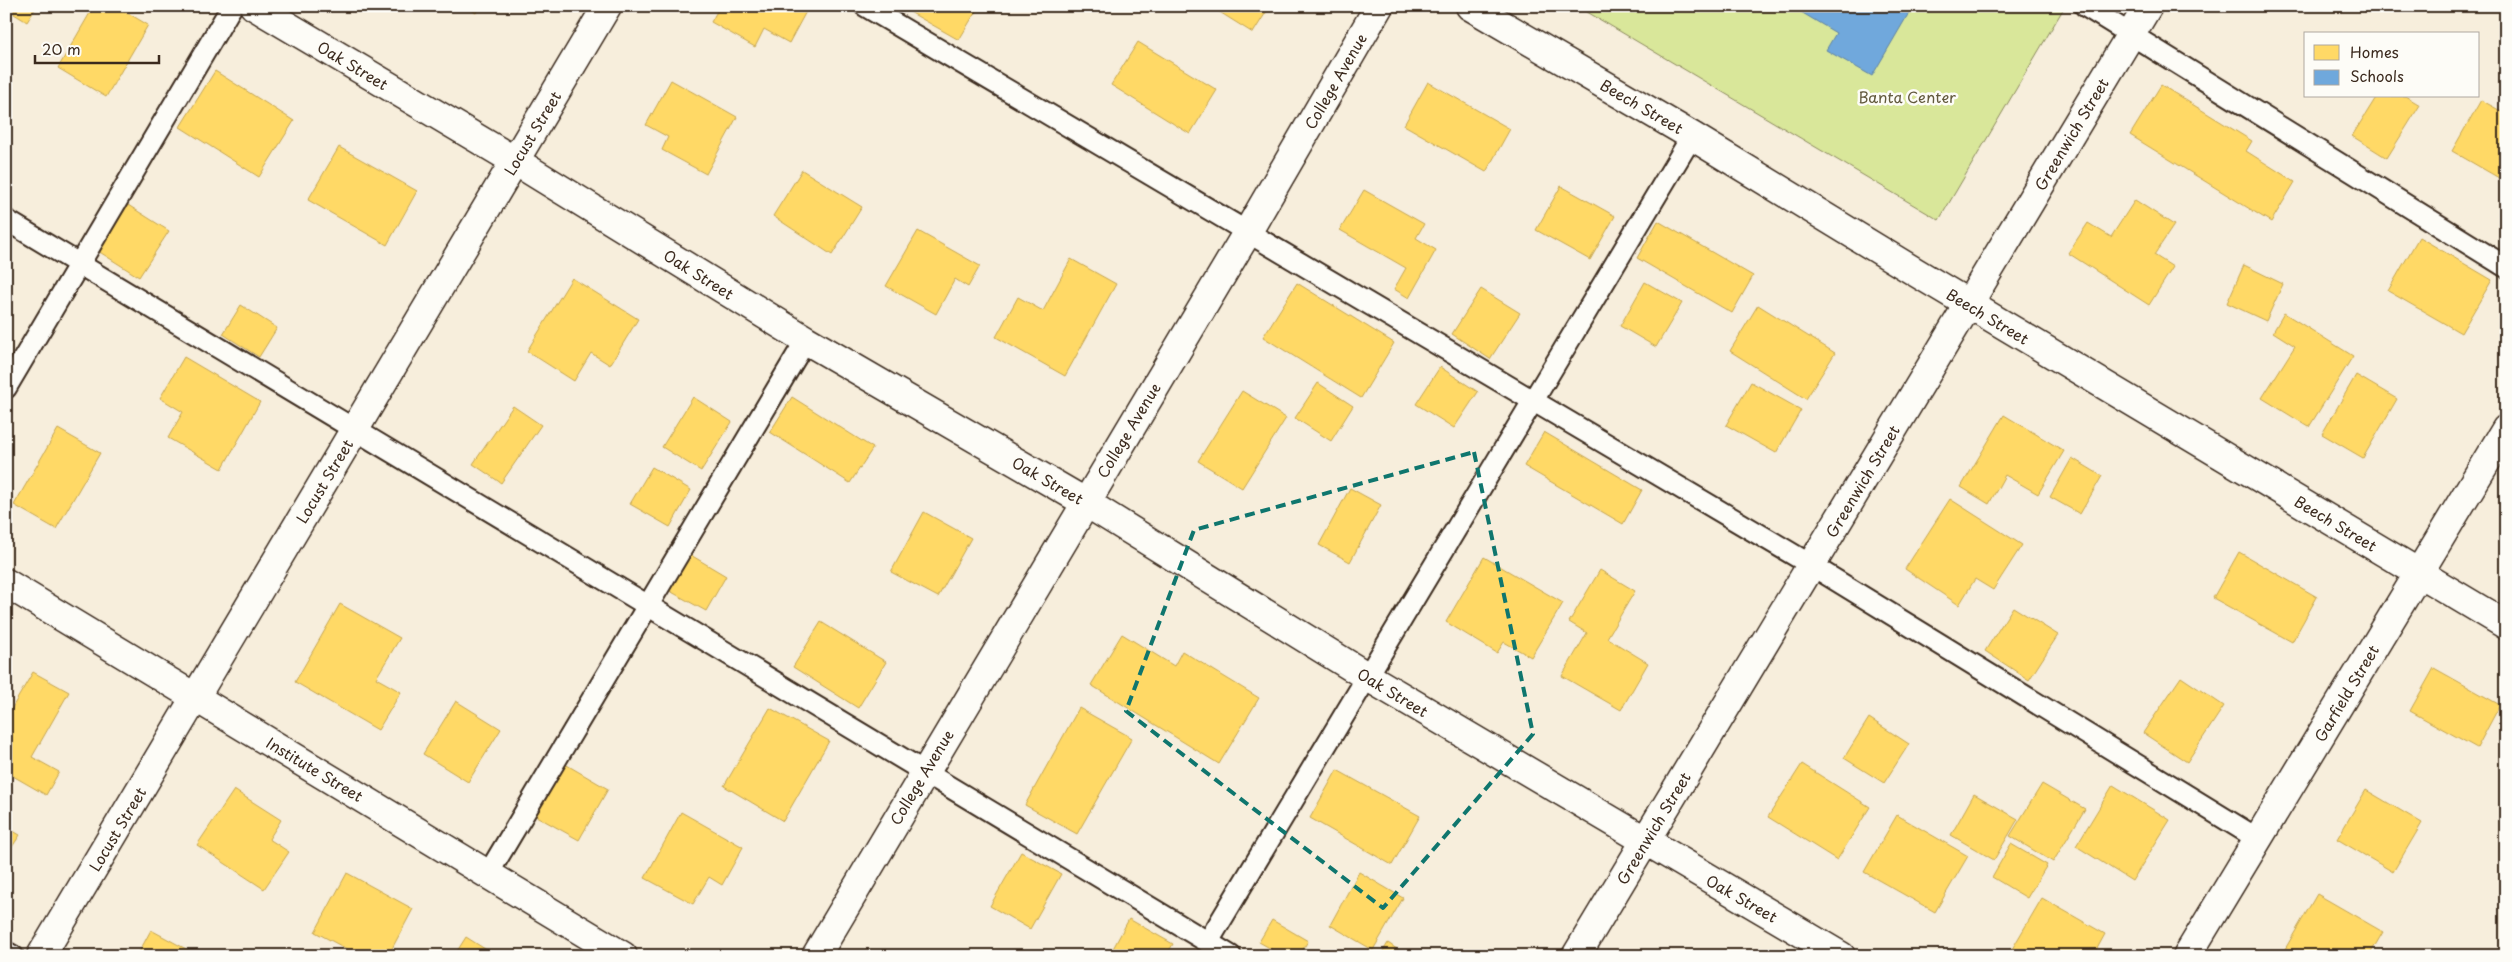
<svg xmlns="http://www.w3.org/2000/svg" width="2512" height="962" font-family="'Playpen Sans',sans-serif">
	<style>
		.green { fill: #d9e79a; stroke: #8a885c }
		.homes { fill: #ffd966; stroke: #c4a450 }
		.schools { fill: #6fa8dc; stroke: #5f82a3 }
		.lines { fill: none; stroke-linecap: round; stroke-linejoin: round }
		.service-casing { stroke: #3b2a1e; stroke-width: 24 }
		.minor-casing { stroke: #3b2a1e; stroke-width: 31 }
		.service { stroke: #fdfcf7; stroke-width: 20 }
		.minor { stroke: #fdfcf7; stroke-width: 28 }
		.marked { fill: none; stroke: #0f766e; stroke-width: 4; stroke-dasharray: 10 6; stroke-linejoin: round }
		.labels { text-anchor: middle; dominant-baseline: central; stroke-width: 5; stroke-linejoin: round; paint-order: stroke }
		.street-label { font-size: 15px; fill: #3b2a1e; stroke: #fdfcf7 }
		.park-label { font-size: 15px; fill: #62593d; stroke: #fdfcf7 }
	</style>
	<rect width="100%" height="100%" fill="#f7eedc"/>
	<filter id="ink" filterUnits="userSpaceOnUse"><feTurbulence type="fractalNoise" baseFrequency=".02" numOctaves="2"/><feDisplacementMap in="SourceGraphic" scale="10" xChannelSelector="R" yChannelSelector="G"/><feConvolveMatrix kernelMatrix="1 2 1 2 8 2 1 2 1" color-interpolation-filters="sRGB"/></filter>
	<g filter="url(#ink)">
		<polygon class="green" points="1577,6 2065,6 1939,220"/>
		<g class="homes">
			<polygon points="6,6 37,6 27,22 6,9"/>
			<polygon points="94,6 116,6 148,25 106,97 58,68"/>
			<polygon points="465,6 480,6 476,13"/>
			<polygon points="720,6 809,6 789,43 764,29 755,47 711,22"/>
			<polygon points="910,6 979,6 959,40 908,11"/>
			<polygon points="1210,6 1270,6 1253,33"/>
			<polygon points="1138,42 1217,90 1190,134 1111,85"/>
			<polygon points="215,71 294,121 259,177 180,127"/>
			<polygon points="671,80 737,117 706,174 662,150 668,137 646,125"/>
			<polygon points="1428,82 1510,129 1486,172 1404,125"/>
			<polygon points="2161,85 2252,141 2246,151 2295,182 2271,222 2130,135"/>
			<polygon points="2377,96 2405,96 2420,105 2387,158 2352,136"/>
			<polygon points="2481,100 2506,114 2506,182 2452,151"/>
			<polygon points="339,147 417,191 387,245 308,200"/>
			<polygon points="802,170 862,207 832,255 773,216"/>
			<polygon points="1561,186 1615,216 1590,260 1536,230"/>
			<polygon points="1364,190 1424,224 1416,238 1436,250 1409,298 1394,289 1406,268 1340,230"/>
			<polygon points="2135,200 2174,225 2154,255 2173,267 2149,305 2068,253 2088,223 2111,237"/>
			<polygon points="128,205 169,231 139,277 98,251"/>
			<polygon points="1658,221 1753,276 1732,313 1637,258"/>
			<polygon points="918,231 980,266 968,287 955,279 936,314 886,286"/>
			<polygon points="2419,237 2492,280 2461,333 2388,291"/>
			<polygon points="1071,259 1116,284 1065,376 996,337 1018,297 1043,311"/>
			<polygon points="2244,265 2283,284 2266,321 2227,303"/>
			<polygon points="572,278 638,319 610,365 591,353 574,381 527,351"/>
			<polygon points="1645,282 1682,303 1656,347 1620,326"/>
			<polygon points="1297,283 1394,343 1361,398 1263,337"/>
			<polygon points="1481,289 1520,313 1490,359 1452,334"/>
			<polygon points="241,305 277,328 259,357 223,334"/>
			<polygon points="1758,305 1835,353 1806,399 1730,351"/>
			<polygon points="2284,313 2353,356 2309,427 2262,398 2295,346 2273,332"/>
			<polygon points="184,357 260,402 222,469 168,438 183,412 160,398"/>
			<polygon points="1440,367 1478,392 1454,428 1416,404"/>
			<polygon points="2356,375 2397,399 2363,458 2322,434"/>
			<polygon points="1751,382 1801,410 1776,453 1726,425"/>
			<polygon points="1318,383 1353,406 1331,441 1295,418"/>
			<polygon points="1242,391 1286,418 1242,488 1198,461"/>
			<polygon points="693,397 732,422 701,471 662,447"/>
			<polygon points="792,397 873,448 850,483 770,432"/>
			<polygon points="513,406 541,425 501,483 473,464"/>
			<polygon points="2004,415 2064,451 2038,494 2005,475 1989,504 1961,487"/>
			<polygon points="58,429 100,453 56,529 14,505"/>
			<polygon points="1544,432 1642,490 1623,524 1524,466"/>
			<polygon points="2072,458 2102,476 2080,514 2050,497"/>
			<polygon points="652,467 691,490 670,527 630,504"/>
			<polygon points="1350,488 1381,505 1350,562 1319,545"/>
			<polygon points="1950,499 2022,545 1993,590 1975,579 1959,605 1905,569"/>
			<polygon points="924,512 971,538 938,597 891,572"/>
			<polygon points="2239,552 2317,597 2292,642 2213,598"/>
			<polygon points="689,554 726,576 706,611 668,590"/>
			<polygon points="1484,557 1563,603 1531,657 1504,642 1497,653 1446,622"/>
			<polygon points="1600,570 1635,591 1607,638 1648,663 1621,710 1562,676 1587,633 1569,622"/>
			<polygon points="340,604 400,638 376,678 401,692 378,730 295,682"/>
			<polygon points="2013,607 2058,635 2029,680 1985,651"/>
			<polygon points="821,622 886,662 858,708 793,667"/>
			<polygon points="1122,634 1174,666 1182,651 1259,698 1219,764 1091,685"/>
			<polygon points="2434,668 2500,705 2477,748 2410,711"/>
			<polygon points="33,672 69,692 32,757 59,772 46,795 6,772 6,718"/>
			<polygon points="2181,677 2224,706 2187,762 2143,733"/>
			<polygon points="456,701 501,729 468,782 423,754"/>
			<polygon points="770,708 829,741 783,821 724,786"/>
			<polygon points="1079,708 1132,738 1077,834 1025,805"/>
			<polygon points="1869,718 1909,744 1884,783 1844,758"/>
			<polygon points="565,764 608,789 579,840 536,816"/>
			<polygon points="1802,764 1870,807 1837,860 1768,817"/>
			<polygon points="1337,770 1420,816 1392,865 1310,818"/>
			<polygon points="2042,784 2085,809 2053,862 2010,836"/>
			<polygon points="2113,785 2170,820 2132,881 2076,846"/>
			<polygon points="234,790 281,820 269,839 289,852 264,889 197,845"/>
			<polygon points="2366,790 2422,823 2393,872 2337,839"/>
			<polygon points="1974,794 2018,819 1994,860 1951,835"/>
			<polygon points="681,812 743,847 722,885 709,877 693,904 645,878"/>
			<polygon points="1897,815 1968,856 1935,912 1864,872"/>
			<polygon points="6,827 20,835 6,856"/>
			<polygon points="2011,844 2047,865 2027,898 1992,877"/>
			<polygon points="1021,852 1061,874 1030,929 990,906"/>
			<polygon points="1359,872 1403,898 1373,950 1330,925"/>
			<polygon points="347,873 413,909 388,956 360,956 315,932"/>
			<polygon points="2317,894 2383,932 2369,956 2281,956"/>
			<polygon points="2042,898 2105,934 2093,956 2008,956"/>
			<polygon points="1129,919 1173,944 1166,956 1109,956"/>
			<polygon points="1272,920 1308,941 1299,956 1284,956 1259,942"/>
			<polygon points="151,930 199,956 137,956"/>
			<polygon points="466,937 496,956 454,956"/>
			<polygon points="1388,943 1407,956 1380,956"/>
		</g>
		<polygon class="schools" points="1791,6 1913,6 1872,76 1826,50 1836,33"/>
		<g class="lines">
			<g class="service-casing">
				<g id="service">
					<polyline points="865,6 1811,565 2258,839"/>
					<polyline points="2085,6 2506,267"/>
					<polyline points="6,220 1231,956"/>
					<polyline points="6,388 232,6"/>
					<polyline points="488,874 806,340"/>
					<polyline points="1208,942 1692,136"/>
					<polyline points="6,952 13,956"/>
				</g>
			</g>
			<g class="minor-casing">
				<g id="minor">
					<polyline points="254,6 515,161 806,340 1085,502 1368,677 1841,956"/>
					<polyline points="1470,6 1692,136 1917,273 2506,625"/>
					<polyline points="6,583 623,956"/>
					<polyline points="41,956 607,6"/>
					<polyline points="816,956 1247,233 1379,6"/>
					<polyline points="1576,956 2148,6"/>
					<polyline points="2187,956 2506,429"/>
				</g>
			</g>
			<use href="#service" class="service"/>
			<use href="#minor" class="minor"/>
		</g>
	</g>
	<path class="marked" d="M1474 452 1533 734 1383 908 1126 711 1194 530Z"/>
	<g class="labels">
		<g class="street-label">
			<text transform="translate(353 65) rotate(31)">Oak Street</text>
			<text transform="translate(1335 81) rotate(-60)">College Avenue</text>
			<text transform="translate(1642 106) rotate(30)">Beech Street</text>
			<text transform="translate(532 133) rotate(-59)">Locust Street</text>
			<text transform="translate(2071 134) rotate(-59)">Greenwich Street</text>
			<text transform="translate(699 274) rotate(32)">Oak Street</text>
			<text transform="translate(1988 316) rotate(31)">Beech Street</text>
			<text transform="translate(1128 430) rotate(-59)">College Avenue</text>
			<text transform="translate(1048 480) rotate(30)">Oak Street</text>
			<text transform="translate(324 481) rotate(-59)">Locust Street</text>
			<text transform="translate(1862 481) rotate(-59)">Greenwich Street</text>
			<text transform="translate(2336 523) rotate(31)">Beech Street</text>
			<text transform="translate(1393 692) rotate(31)">Oak Street</text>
			<text transform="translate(2346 693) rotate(-59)">Garfield Street</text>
			<text transform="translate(315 769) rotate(31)">Institute Street</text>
			<text transform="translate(921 777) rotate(-59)">College Avenue</text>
			<text transform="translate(1653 828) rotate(-59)">Greenwich Street</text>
			<text transform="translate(117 829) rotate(-59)">Locust Street</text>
			<text transform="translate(1742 898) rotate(30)">Oak Street</text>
		</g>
		<g class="park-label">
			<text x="1907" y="96">Banta Center</text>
		</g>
	</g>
	<rect width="2512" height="962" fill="none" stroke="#fdfcf7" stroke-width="25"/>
	<rect x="12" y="12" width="2487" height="937" fill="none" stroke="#3b2a1e" stroke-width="2" filter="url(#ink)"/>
	<rect x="2304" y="32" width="175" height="65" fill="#fdfcf7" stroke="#afa8a0"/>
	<rect x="2314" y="45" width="25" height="15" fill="#ffd966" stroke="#afa8a0"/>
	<text x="2350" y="58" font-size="15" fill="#3b2a1e">Homes</text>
	<rect x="2314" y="70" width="25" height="15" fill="#6fa8dc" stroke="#afa8a0"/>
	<text x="2350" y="82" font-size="15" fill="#3b2a1e">Schools</text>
	<path d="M35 55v8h124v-8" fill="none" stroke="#3b2a1e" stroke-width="2.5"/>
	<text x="42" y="55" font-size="15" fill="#3b2a1e" stroke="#fdfcf7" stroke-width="4" paint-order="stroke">20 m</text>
</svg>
